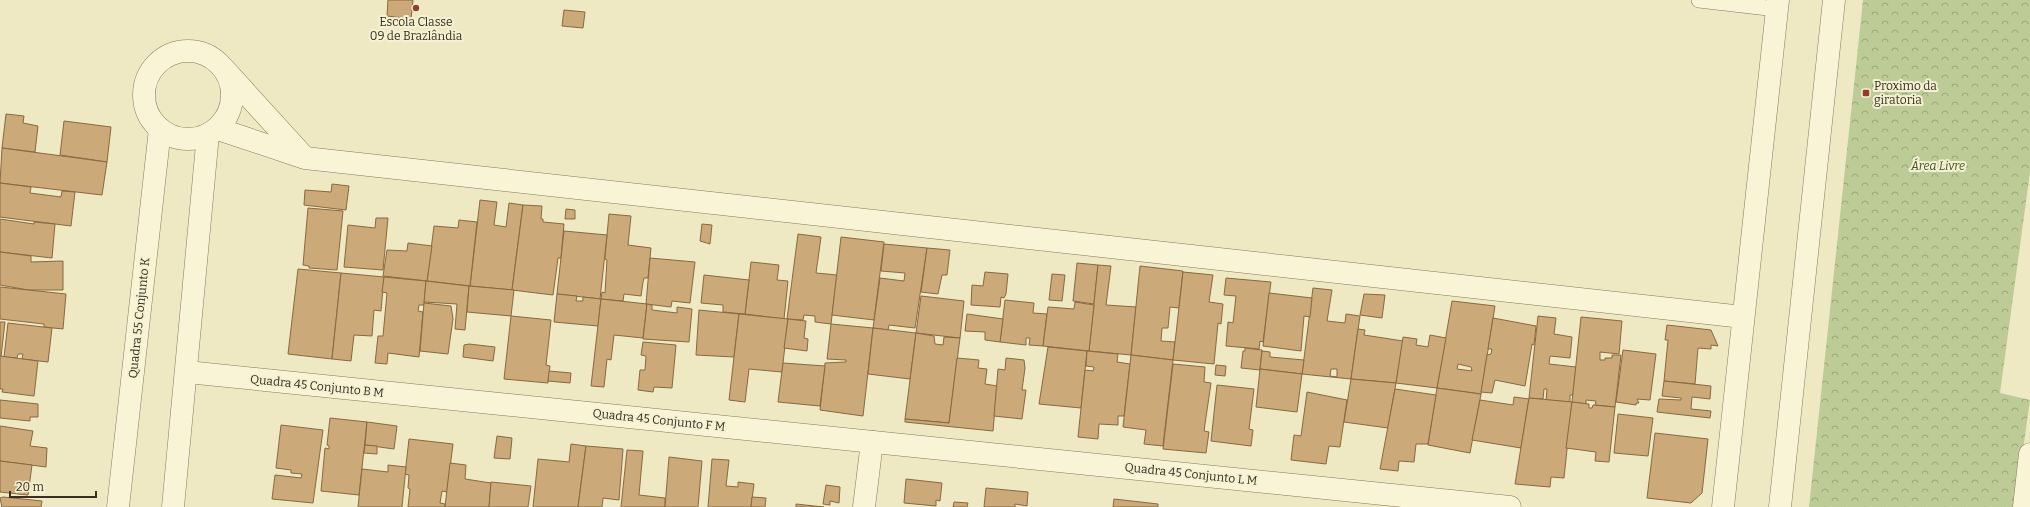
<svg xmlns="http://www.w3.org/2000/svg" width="2030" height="507" font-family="Bitter,serif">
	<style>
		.forest { fill: url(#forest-crowns) }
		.building { fill: #cca979; stroke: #886840; fill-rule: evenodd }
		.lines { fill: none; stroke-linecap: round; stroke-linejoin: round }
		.service-casing { stroke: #887a5a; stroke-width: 16 }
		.minor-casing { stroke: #887a5a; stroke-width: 23 }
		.tertiary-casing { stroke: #887a5a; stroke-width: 23 }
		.service { stroke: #f9f4d6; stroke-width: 15 }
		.minor { stroke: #f9f4d6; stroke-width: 22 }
		.tertiary { stroke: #f9f4d6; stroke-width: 22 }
		.poi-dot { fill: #973b2a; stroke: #f5f1d3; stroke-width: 1.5 }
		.labels { text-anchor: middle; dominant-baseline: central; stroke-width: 4; stroke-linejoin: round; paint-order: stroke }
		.poi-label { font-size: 12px; fill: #382f1e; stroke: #f5f1d3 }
		.park-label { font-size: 12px; font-style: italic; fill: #415524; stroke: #f5f1d3 }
		.street-label { font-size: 12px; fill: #382f1e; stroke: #f5f1d3 }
	</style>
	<defs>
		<pattern id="forest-crowns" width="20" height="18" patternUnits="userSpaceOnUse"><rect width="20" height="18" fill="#bdcc97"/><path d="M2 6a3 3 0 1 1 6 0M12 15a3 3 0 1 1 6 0" fill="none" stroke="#9ba67b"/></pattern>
	</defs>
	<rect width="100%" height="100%" fill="#eee8c3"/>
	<polygon class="forest" points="1863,0 2030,0 2030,172 2000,393 2030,400 2015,507 1809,507"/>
	<g class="building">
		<polygon points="388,0 413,0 411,19 387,16"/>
		<polygon points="564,10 585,12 583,28 562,26"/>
		<polygon points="6,114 24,116 23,123 38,126 35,152 2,148"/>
		<polygon points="64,121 111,127 107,162 60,155"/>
		<polygon points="2,148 107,162 102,195 0,183"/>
		<polygon points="0,183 31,187 30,193 61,197 62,191 75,192 71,226 0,217"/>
		<polygon points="332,184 349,186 346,210 304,205 305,190 331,192"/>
		<polygon points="480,200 497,202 494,225 506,227 509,203 523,205 512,290 470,286"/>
		<polygon points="523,205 542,206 541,219 543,219 543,222 564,224 561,258 558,258 553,295 512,290"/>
		<polygon points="308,208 343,211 337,270 309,268 309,266 303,265"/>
		<polygon points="566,209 575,210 575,219 565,219"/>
		<polygon points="609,214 631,216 628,245 651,248 648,278 644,278 643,282 641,296 624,294 623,301 601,299 602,292 605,293 607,260 605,259 605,256"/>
		<polygon points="376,218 388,218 383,270 344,267 348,225 375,228"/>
		<polygon points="0,219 34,224 34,222 55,224 52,258 0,252"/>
		<polygon points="459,220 477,222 470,286 427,281 434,226 458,228"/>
		<polygon points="702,224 712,225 710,244 700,241"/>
		<polygon points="564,231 607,235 600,299 557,294"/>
		<polygon points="798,234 821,237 816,273 837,275 831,324 815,322 815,316 804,315 803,320 787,319"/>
		<polygon points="841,237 884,242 874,320 832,315"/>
		<polygon points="408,243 432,246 427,281 383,276 387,250 407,251"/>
		<polygon points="884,244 927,248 915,328 889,325 888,330 873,328 880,278 904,281 905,273 881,271"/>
		<polygon points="927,248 950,250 947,275 942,275 938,294 921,292"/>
		<polygon points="0,252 31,256 31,262 63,261 63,290 28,290 0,285"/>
		<polygon points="650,258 695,262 690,303 672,301 671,307 646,304"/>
		<polygon points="751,262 779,265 777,280 788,281 784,319 745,314"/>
		<polygon points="1077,263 1098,265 1094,304 1073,301"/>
		<polygon points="1098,265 1111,266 1106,305 1136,307 1131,355 1089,351"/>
		<polygon points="1140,266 1183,271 1179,308 1170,307 1168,328 1162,328 1161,341 1175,342 1173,360 1131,355"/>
		<polygon points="298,269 341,273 332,359 288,354"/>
		<polygon points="985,272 1008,274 1006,294 1004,298 1001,297 1000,307 971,305 972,285 983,286"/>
		<polygon points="1183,272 1213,275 1209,302 1223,304 1221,324 1218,323 1214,364 1173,360"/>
		<polygon points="341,273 384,277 381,311 374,310 372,336 354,335 351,361 332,359"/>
		<polygon points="1052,274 1065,275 1062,301 1049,300"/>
		<polygon points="704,275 749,280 745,314 723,312 723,305 701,303"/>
		<polygon points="384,277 426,281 424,305 419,305 418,311 423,312 419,357 388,353 387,364 375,363 378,336 383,336 387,293 382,292"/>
		<polygon points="1226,278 1271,282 1263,342 1260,341 1259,349 1226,346 1228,322 1233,323 1236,296 1224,295"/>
		<polygon points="426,281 469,286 465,330 455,329 457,304 424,302"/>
		<polygon points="469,286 514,290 511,316 467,312"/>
		<polygon points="0,287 66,294 63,329 44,327 44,324 0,319"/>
		<path d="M1313 288 1332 290 1327 321 1345 323 1346 314 1360 316 1351 379 1302 374ZM1331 369H1337V377L1330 376Z"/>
		<polygon points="1269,293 1312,298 1310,317 1304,316 1301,351 1263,346"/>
		<polygon points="557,294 577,296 576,301 583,301 583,297 601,299 598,326 554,322"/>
		<polygon points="1364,294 1385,295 1382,318 1360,315"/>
		<polygon points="921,296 964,301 960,338 916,333"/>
		<polygon points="601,299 647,304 643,338 614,335 611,360 607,359 604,387 591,386"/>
		<polygon points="1005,300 1034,303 1033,313 1047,314 1043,346 1029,345 1030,338 1026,338 1026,345 1000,342"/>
		<path d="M1452 301 1495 306 1481 394 1437 388ZM1458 364 1471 367 1472 371 1457 369Z"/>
		<polygon points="1075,302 1094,305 1089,351 1043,346 1048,307 1074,309"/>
		<polygon points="424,303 451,306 453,319 448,354 420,351"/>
		<polygon points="647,304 652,305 652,310 677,313 677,307 692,309 689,342 643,339"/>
		<polygon points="699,310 739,314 734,357 696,355"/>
		<polygon points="739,314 788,319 782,372 749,369 745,402 729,400"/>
		<polygon points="967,314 1003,319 1000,342 985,340 985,332 965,331"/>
		<polygon points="511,316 551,320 546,365 550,366 548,383 504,379"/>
		<polygon points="1538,316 1556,318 1554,334 1572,337 1570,358 1550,356 1549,364 1576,367 1573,395 1570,395 1570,402 1546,400 1547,389 1544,389 1543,399 1529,398"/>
		<polygon points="1581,317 1622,321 1619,354 1600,352 1600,360 1605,360 1605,358 1612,358 1612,355 1621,355 1615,407 1595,405 1596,401 1586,400 1586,404 1572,402"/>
		<polygon points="1493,318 1536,326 1534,345 1532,344 1525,386 1495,380 1492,393 1481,392 1487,355 1491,354 1492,349 1488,349"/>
		<polygon points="788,319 806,321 804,338 808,339 807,351 784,348"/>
		<polygon points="0,322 5,322 1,357 0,356"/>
		<polygon points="8,323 52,328 48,362 22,359 23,354 18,354 17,358 4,357"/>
		<polygon points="831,324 873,328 863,416 820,410 825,363 846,362 846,360 827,359"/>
		<polygon points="1667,325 1711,330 1718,346 1711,345 1711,349 1698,348 1695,384 1664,381 1668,340 1665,340"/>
		<polygon points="873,328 916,333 910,379 868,374"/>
		<polygon points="1358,329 1365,330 1364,335 1403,341 1396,383 1351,379"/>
		<polygon points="916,333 934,336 935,344 943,345 944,337 960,338 949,423 905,419"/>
		<polygon points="1430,335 1446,338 1437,388 1396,383 1403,337 1417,339 1416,345 1428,347"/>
		<polygon points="643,342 676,345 672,388 654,387 653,392 638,390 640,370 645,370 646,356 641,355"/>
		<polygon points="469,344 495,347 493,361 463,357 464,345"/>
		<polygon points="1048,347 1087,351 1081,408 1039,404"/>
		<polygon points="1245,348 1262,350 1260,370 1241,368 1243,351 1245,351"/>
		<polygon points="1623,350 1656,354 1650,400 1637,399 1639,403 1636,403 1636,405 1616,402"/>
		<polygon points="1087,351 1118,354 1117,362 1130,364 1124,416 1118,416 1118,425 1099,424 1098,439 1078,437 1085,370 1093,371 1094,367 1086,366"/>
		<polygon points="1262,351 1270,352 1270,357 1304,360 1302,374 1260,369"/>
		<polygon points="1131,355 1173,360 1163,446 1144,444 1146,430 1123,427"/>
		<polygon points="0,356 38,361 34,396 2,392 3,389 0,389"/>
		<polygon points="957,358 979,360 978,368 987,369 985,384 997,386 993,431 905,422 905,419 949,423"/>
		<polygon points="1006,358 1024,360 1025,368 1022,390 1026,390 1022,419 994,416 998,369 1005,370"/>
		<polygon points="783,363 825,366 820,406 778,402"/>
		<polygon points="1173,364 1205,367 1204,382 1211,383 1204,431 1209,432 1206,453 1163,449"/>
		<polygon points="1216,365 1226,366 1225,376 1215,375"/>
		<polygon points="1260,369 1302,374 1297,412 1256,407"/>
		<polygon points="549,371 571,373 570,383 548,381"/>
		<polygon points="1351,379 1396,383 1388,428 1344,422"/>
		<polygon points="1664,381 1711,386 1710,399 1692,397 1691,409 1711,411 1710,418 1657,412 1659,399 1681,400 1681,398 1662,396"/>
		<polygon points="1217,385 1254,389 1249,429 1253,430 1251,446 1211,441"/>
		<polygon points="1437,388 1481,394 1470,453 1428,445"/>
		<polygon points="1395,389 1436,395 1428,444 1416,444 1414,462 1399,461 1398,471 1380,469"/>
		<polygon points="1307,392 1347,400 1340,447 1329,446 1326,464 1291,460 1294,435 1301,436"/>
		<polygon points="1514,397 1529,399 1521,448 1472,440 1480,400 1513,405"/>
		<polygon points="1529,398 1572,402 1564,478 1551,477 1550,487 1515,484"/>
		<polygon points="0,400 38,404 38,417 30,417 30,421 0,418"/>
		<polygon points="1572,402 1589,404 1589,408 1592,408 1593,405 1615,407 1609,462 1595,461 1596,452 1566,448"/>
		<polygon points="1618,414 1653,418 1648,456 1614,453"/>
		<polygon points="330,418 367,422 359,495 321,491 325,448 329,449 329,446 327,445"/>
		<polygon points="367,422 397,426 394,449 365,445"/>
		<polygon points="281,425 323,430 313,503 272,499 275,475 301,478 302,474 291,473 291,470 276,468"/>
		<polygon points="0,426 33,431 30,446 47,448 46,467 0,461"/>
		<polygon points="1655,433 1708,439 1702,493 1691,503 1647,498"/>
		<polygon points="497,436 512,438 510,459 494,458"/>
		<polygon points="409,439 453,444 447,492 442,491 440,503 445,504 445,507 408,507 410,489 408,488 409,475 405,474"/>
		<polygon points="571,444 586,446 578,507 533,507 538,459 569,462"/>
		<polygon points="365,445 377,446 377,454 364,453"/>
		<polygon points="586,446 623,449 619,500 603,498 602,507 578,507"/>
		<polygon points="627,450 643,451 639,495 665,498 665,507 621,507"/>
		<polygon points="669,457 702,461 698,507 665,507"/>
		<polygon points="712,459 729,460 726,486 738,487 738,482 754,484 751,507 708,507"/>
		<polygon points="0,461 32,465 28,495 0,492"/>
		<polygon points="450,463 466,465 465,479 491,483 489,507 445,507"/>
		<polygon points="388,465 406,467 402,507 358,507 362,469 388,472"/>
		<polygon points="906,479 942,483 940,501 936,500 936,506 904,503"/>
		<polygon points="491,482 531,486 528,507 489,507"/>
		<polygon points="826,485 840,487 839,503 830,501 830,505 823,504"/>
		<polygon points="986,488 1028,492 1027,506 1015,504 1015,507 984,507"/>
		<polygon points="3,497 42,501 41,507 2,507 0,498"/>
		<polygon points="752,497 766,498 765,507 751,507"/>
		<polygon points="1114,499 1158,504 1158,507 1113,507"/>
		<polygon points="954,502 968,503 967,507 953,507"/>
		<polygon points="796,504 824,507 796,507"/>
	</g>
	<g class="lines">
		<g class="service-casing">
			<polyline id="service" points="1699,0 1777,9"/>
		</g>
		<g class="minor-casing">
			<g id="minor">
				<polyline points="224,69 304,157"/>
				<polyline points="218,129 305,158 1743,317"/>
				<polyline points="187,372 1510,507"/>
				<polyline points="864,507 872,442"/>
				<polyline points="2024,507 2030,454"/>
			</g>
		</g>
		<g class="tertiary-casing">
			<g id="tertiary">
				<circle cx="188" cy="95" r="44"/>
				<polyline points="118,507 160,129"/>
				<polyline points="173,507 208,134"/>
				<polyline points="1723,507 1778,0"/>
				<polyline points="1780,507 1834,0"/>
			</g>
		</g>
		<use href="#service" class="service"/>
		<use href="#minor" class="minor"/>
		<use href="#tertiary" class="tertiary"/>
	</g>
	<g class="poi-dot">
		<circle cx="416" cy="8" r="4"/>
		<rect x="1862" y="89" width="8" height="8" rx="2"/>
	</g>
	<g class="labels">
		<g class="poi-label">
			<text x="416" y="22">Escola Classe<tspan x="416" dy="14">09 de Brazlândia</tspan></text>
			<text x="1874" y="86" text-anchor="start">Proximo da<tspan x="1874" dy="14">giratoria</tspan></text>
		</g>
		<g class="park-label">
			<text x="1938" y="166">Área Livre</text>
		</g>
		<g class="street-label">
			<text transform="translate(139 318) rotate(-84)">Quadra 55 Conjunto K</text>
			<text transform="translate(317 386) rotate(6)">Quadra 45 Conjunto B M</text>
			<text transform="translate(659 420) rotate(6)">Quadra 45 Conjunto F M</text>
			<text transform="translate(1191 474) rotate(6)">Quadra 45 Conjunto L M</text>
		</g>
	</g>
	<path d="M10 491v6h86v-6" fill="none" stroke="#382f1e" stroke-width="2"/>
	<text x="16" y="491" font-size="12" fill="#382f1e" stroke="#f5f1d3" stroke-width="3" paint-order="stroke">20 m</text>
</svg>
